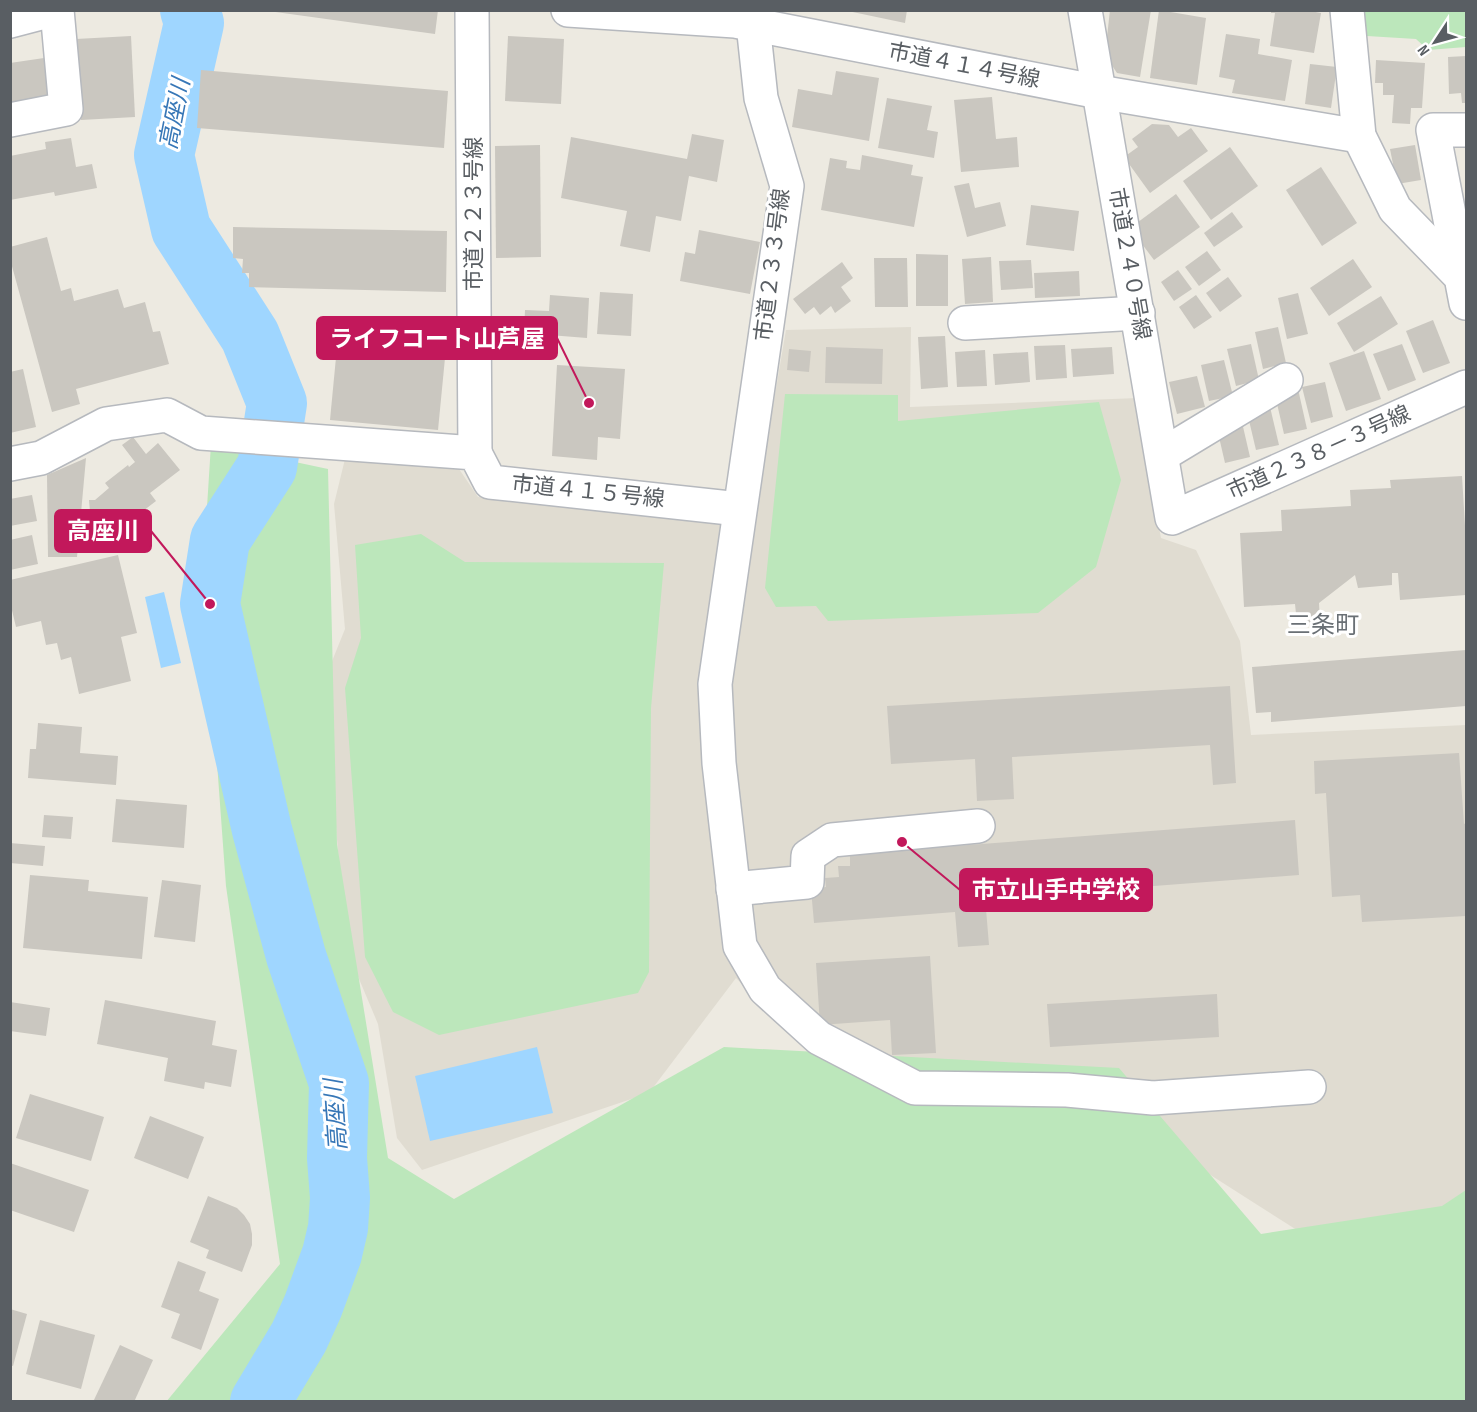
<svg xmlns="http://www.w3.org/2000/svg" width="1477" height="1412" font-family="'Sofia Sans Condensed','Noto Sans JP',sans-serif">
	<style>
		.education { fill: #e0dcd1 }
		.green { fill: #bce7bb }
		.water { fill: #9fd6ff }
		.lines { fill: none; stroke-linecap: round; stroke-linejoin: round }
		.river { stroke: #9fd6ff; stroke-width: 60 }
		.building { fill: #cac7c0 }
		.minor-casing { stroke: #b6b9be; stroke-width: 36 }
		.minor { stroke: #fff; stroke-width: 33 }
		.labels { text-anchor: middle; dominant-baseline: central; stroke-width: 6; stroke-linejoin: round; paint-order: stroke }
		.street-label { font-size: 22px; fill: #595e63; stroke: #fff }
		.water-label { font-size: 24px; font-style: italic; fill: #3777b7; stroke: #fff }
		.neighbourhood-label { font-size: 24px; fill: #6a7075; stroke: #fff }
		.leader { fill: none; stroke: #c2185b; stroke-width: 2 }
		.callout-dot { fill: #c2185b; stroke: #fff; stroke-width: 2 }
		.callout { fill: #c2185b; stroke: #c2185b; stroke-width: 2 }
		.callout-label { font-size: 24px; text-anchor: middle; font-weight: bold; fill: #fff }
	</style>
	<rect width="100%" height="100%" fill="#edeae1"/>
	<polygon class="education" points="911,327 910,407 1138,398 1139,422 1161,538 1196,550 1240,641 1251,735 1466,725 1466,1204 1311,1239 1176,1153 810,1054 736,978 649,1093 422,1170 397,1138 378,1024 346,948 324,681 345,629 334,504 345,459 457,466 478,497 753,524 786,330"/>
	<g class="green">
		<polygon points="1363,11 1466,11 1466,47 1428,50 1416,39 1367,36"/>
		<polygon points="785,394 898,395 898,421 1099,402 1121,480 1096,567 1038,613 828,621 816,606 776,607 765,588"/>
		<polygon points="211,444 328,469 337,844 388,1158 454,1199 724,1047 1119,1068 1261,1234 1442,1206 1466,1190 1466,1401 166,1402 280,1264 226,886 203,571"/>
		<polygon points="421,534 465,562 664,563 651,708 649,972 638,993 439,1035 393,1012 365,957 345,688 361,638 355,545"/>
	</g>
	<g class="water">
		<polygon points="164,592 181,663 161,668 145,597"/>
		<polygon points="537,1047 553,1113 430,1141 415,1076"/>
	</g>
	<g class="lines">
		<polyline class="river" points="190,10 194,23 164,155 181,229 250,336 277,403 267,467 220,540 210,604 262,830 296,956 339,1083 337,1158 340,1198 338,1228 332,1254 313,1306 299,1337 260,1402"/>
	</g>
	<g class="building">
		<polygon points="261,10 438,10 435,34"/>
		<polygon points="843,10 907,10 905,23"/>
		<polygon points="1110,10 1151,10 1140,77 1117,73 1105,55"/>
		<polygon points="1159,10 1206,18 1197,85 1150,78"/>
		<polygon points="1271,10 1305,10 1321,13 1314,53 1270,46 1275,13 1271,13"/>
		<polygon points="1226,34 1260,39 1258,54 1292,60 1285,101 1232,93 1235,80 1219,77"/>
		<polygon points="131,36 135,117 81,120 76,39"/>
		<polygon points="508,36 564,39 561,104 505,101"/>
		<polygon points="1466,56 1466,103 1462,103 1461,93 1449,94 1448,57"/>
		<polygon points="44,58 52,105 10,112 10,63"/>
		<polygon points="1376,60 1425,63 1422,108 1411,108 1410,124 1392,123 1394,95 1383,95 1383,83 1375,83"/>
		<polygon points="1310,64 1337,67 1331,108 1305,104"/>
		<polygon points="201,70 448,91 444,148 197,128"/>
		<polygon points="836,71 879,78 869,141 792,127 798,89 832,95"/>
		<polygon points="992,97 996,139 1017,137 1019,167 961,172 954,100"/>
		<polygon points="887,98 932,106 927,130 938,132 934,158 878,148"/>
		<polygon points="1152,124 1169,125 1178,137 1191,128 1208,151 1150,193 1124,157 1138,147 1132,139"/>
		<polygon points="692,134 724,140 717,182 689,176 681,221 656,216 650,252 620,246 627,211 561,198 571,137 687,159"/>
		<polygon points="71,138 76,167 92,164 97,188 55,196 54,192 10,200 10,156 46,149 45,142"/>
		<polygon points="540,145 541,257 496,258 495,146"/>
		<polygon points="1415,145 1421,180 1397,184 1390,149"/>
		<polygon points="1230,147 1258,186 1211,220 1183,181"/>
		<polygon points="862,155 913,165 911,175 923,177 914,227 821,210 830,158 847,161 846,168 860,170"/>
		<polygon points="1321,167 1357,223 1322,246 1286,190"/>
		<polygon points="969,183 975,208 1000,202 1006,226 967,237 954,186"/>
		<polygon points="1176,194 1200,227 1154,260 1130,228"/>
		<polygon points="1031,205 1079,211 1074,251 1026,245"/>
		<polygon points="1232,212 1243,227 1214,247 1204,233"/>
		<polygon points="233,227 447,231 446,292 249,287 249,273 242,273 243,259 233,258"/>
		<polygon points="699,230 760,242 750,294 680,281 685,252 695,254"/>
		<polygon points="47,237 61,291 71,288 74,301 118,289 124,308 145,302 153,332 160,331 169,364 76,389 80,404 52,412 10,259 10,247"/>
		<polygon points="1207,251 1221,270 1199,286 1185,267"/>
		<polygon points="916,254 948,255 948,306 916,306"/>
		<polygon points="991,257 993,302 965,304 962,259"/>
		<polygon points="874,258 907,258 908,307 875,307"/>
		<polygon points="1353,259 1372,287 1329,316 1310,288"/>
		<polygon points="1031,260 1033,288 1001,290 999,261"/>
		<polygon points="842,262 853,278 841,287 851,301 835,313 831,306 820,315 814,307 805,314 793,299"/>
		<polygon points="1178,270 1192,289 1174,301 1161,282"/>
		<polygon points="1079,271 1080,296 1035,298 1034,273"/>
		<polygon points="1228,277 1242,296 1220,312 1206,293"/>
		<polygon points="600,292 633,294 631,336 597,334"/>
		<polygon points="1298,293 1308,334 1287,339 1278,298"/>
		<polygon points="550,295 589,298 587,338 524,333 525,310 549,311"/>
		<polygon points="1196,295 1212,317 1194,329 1179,307"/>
		<polygon points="1381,296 1398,324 1354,352 1337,323"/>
		<polygon points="1433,320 1450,363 1423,373 1406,331"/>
		<polygon points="1278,327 1286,363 1263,369 1255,332"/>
		<polygon points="945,336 948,387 921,389 918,337"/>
		<polygon points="1251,344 1259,380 1236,386 1227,349"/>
		<polygon points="1402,344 1416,380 1388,391 1373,354"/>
		<polygon points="1065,345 1067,378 1036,380 1034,346"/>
		<polygon points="337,347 445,358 438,430 330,420"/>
		<polygon points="826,347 883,349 882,384 825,383"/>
		<polygon points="1112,347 1114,374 1073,377 1071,349"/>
		<polygon points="789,349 811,351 809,372 787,370"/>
		<polygon points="985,350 987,386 957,387 955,352"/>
		<polygon points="1364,351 1381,399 1346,411 1329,363"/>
		<polygon points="1028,352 1030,382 995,385 993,354"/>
		<polygon points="1224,360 1233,396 1209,401 1201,365"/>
		<polygon points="557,365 625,369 620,439 598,437 597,460 552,456"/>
		<polygon points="23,369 36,427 10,433 10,372"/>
		<polygon points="1197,376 1205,407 1177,414 1169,382"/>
		<polygon points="1325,382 1333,417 1311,423 1302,387"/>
		<polygon points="1298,389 1307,429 1284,434 1275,395"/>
		<polygon points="1270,407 1279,445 1256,450 1247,412"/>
		<polygon points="1241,418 1250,457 1225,463 1216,424"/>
		<polygon points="133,437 146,454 158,443 180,470 150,493 156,501 130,521 133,544 93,547 89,500 95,500 109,488 105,483 128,465 129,467 135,462 122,445"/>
		<polygon points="86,458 77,557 48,557 47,475"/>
		<polygon points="1462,476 1466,542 1466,595 1400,600 1398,573 1392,573 1392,585 1358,588 1355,575 1319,603 1320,622 1297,623 1295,604 1244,607 1240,533 1282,531 1281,510 1351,506 1350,490 1391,488 1390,480"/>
		<polygon points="32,495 37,521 10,526 10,499"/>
		<polygon points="32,535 38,564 10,570 10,540"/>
		<polygon points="118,555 137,633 121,637 131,681 79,694 71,657 61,660 57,643 46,645 41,621 16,627 10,602 10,580"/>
		<polygon points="1466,650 1466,706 1271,722 1271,712 1256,713 1252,667"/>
		<polygon points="1230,686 1236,783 1213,785 1210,745 1012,757 1014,799 977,801 975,759 891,764 887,706"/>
		<polygon points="38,723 82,727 80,753 118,756 116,785 28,778 30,749 36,749"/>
		<polygon points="1459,753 1464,824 1466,823 1466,916 1362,922 1360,895 1332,897 1326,793 1315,794 1314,761"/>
		<polygon points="116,799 187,805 184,848 112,842"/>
		<polygon points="44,815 73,817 71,839 42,837"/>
		<polygon points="1295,820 1299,875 1008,897 1009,908 986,909 989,945 958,947 955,912 814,923 811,889 826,887 825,878 839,877 838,866 850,866 850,854"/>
		<polygon points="10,843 45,846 43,866 10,863"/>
		<polygon points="30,875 89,880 88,891 148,897 142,959 23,948"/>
		<polygon points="162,880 201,885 195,942 154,937"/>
		<polygon points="930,956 936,1053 892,1055 890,1020 820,1025 816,963"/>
		<polygon points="1217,994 1219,1037 1050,1047 1047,1004"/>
		<polygon points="105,1000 216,1021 212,1045 237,1050 231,1087 205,1082 204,1089 164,1081 168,1058 97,1044"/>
		<polygon points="10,1002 50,1008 46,1036 10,1031"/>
		<polygon points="30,1094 104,1117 91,1161 16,1138"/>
		<polygon points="150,1116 204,1137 188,1179 134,1158"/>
		<polygon points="10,1163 89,1190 74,1232 10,1210"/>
		<polygon points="208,1196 237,1208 244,1215 250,1224 252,1234 252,1245 242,1272 206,1258 209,1250 190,1242"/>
		<polygon points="178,1261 206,1272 199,1291 219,1299 201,1350 171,1338 180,1314 161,1307"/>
		<polygon points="10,1309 27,1314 13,1366 10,1365"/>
		<polygon points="40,1320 95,1335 81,1389 26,1374"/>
		<polygon points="120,1345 153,1360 134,1402 93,1402"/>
	</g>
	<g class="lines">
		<g class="minor-casing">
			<g id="minor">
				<polyline points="472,10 475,453"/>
				<polyline points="568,10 735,21 1099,92 1359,136"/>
				<polyline points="1085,10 1172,518 1466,387"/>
				<polyline points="1347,10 1359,136 1395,209 1461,277 1466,303"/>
				<polyline points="10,21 52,10"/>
				<polyline points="753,24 761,98 787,186 715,684 719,763 740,946 765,989 819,1038 915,1088 1067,1090 1153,1098 1309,1087"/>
				<polyline points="10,120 66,109 57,10"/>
				<polyline points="1461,277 1433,130 1466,130"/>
				<polyline points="965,323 1138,313"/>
				<polyline points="1162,455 1286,380"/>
				<polyline points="10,464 41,458 106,424 167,415 201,433 475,453 490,482 739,509"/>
				<polyline points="733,889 807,882 808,856 832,840 978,826"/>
			</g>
		</g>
		<use href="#minor" class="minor"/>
	</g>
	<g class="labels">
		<g class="street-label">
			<text transform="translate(964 66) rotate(11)">市道４１４号線</text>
			<text transform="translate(474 214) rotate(-90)">市道２２３号線</text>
			<text transform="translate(1129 264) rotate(80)">市道２４０号線</text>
			<text transform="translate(773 265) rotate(-83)">市道２３３号線</text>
			<text transform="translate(1319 453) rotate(-24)">市道２３８－３号線</text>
			<text transform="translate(588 492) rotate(6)">市道４１５号線</text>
		</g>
		<g class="water-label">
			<text transform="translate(175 114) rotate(-79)">高座川</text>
			<text transform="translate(336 1115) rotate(-94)">高座川</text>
		</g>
		<g class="neighbourhood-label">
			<text x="1323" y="625">三条町</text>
		</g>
	</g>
	<path class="leader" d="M589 403L557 338M210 604L151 531M902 842L960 890"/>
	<g class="callout-dot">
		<circle cx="589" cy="403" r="6"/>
		<circle cx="210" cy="604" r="6"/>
		<circle cx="902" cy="842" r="6"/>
	</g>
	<g class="callout">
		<rect x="317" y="317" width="240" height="42" rx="6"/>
		<rect x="55" y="510" width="96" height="42" rx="6"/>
		<rect x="960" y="869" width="192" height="42" rx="6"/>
	</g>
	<g class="callout-label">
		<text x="437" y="347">ライフコート山芦屋</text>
		<text x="103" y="539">高座川</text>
		<text x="1056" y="898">市立山手中学校</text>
	</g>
	<rect width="1477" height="1412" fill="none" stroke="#595e63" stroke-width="24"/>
	<g transform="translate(1435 42) rotate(234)" stroke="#ffffff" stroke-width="4.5" paint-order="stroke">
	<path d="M0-4.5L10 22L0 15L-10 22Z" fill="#595e63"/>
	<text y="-9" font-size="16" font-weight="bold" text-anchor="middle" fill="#595e63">N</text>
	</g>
</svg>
